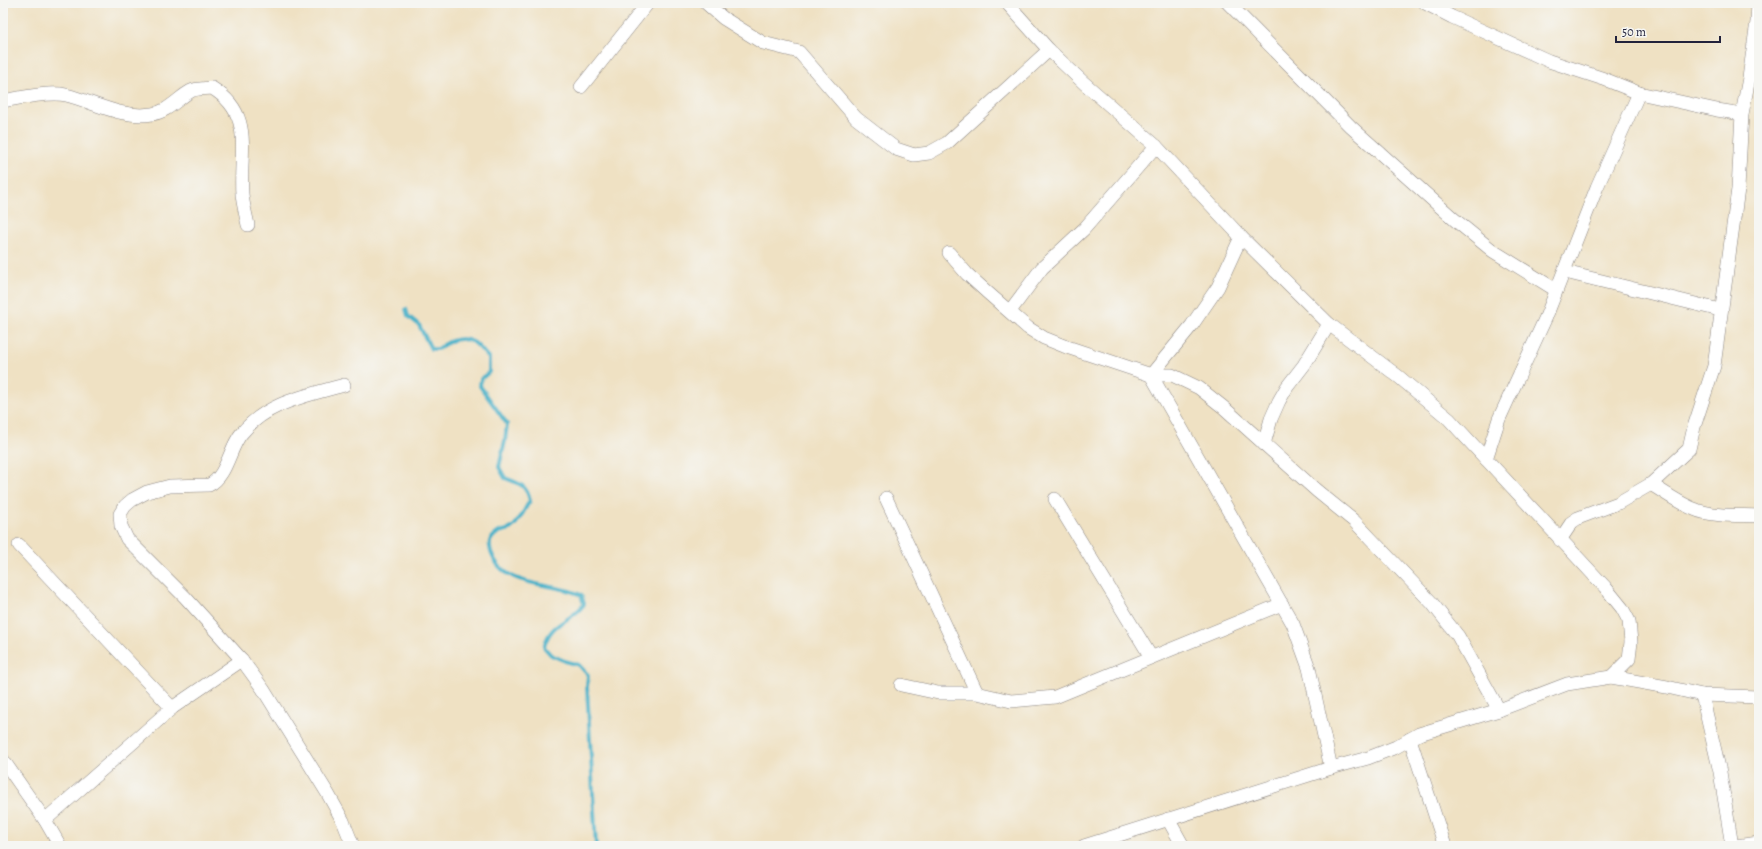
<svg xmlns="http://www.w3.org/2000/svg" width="1762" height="849" font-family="Alegreya,serif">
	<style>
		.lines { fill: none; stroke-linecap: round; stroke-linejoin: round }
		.stream { stroke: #49b1c8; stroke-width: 4 }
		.street-casing { stroke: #88827f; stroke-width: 14 }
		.street { stroke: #fff; stroke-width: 13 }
	</style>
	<rect width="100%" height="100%" fill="#f6f6f2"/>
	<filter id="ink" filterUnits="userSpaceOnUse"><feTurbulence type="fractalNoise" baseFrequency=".025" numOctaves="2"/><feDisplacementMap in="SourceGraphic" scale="8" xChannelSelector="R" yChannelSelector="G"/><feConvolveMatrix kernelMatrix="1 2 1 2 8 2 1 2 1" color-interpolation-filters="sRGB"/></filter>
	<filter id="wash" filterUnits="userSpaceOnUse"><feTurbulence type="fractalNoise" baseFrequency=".012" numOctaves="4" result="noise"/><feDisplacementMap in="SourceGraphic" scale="16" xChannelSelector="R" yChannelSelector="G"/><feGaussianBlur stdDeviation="0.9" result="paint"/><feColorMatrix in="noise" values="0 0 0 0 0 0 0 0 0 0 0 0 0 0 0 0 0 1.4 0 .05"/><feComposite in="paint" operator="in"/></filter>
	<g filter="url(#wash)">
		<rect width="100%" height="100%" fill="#efe1c3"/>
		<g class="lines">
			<path class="stream" d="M406 309 408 316 419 325 431 349H438C448 341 460 335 473 342 479 345 484 354 489 358V372L481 379 480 386 507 424 505 441 499 467 505 478C519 483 527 485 530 501 524 509 519 524 510 529 503 532 498 530 492 538 488 542 490 547 491 552 504 590 552 581 581 595L584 604C570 624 551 620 544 647L551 655 565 661 579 665 588 675 587 687 596 846"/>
		</g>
	</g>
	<g filter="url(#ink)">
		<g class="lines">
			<g class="street-casing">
				<g id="street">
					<polyline points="706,3 723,18 763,43 799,52 856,118 896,149 914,155 929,153 947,143 1049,50"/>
					<polyline points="1007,3 1049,50 1084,83 1156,146 1241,237 1329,324 1399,377 1449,419 1486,459"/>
					<polyline points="1228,3 1351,127 1455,220 1493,251 1556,290"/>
					<polyline points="1425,3 1452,17 1549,61 1604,79 1639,93 1717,110 1742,114"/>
					<polyline points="581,87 648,3"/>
					<path d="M3 101C20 98 50 91 66 95 94 102 123 119 152 114 168 112 178 98 191 91 197 88 206 89 212 88 255 114 239 152 242 194 243 205 246 215 248 225"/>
					<polyline points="1241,237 1218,287 1192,325 1151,375 1293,624 1309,668 1331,768"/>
					<polyline points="949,253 967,274 988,293 1028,328 1044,338 1064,346 1151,375 1172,375 1199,388 1223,407 1317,491 1354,521 1432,603 1458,636 1499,710"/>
					<polyline points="1565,272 1720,310"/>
					<polyline points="1010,311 1042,268 1084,229 1156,146"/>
					<path d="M344 385C306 396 267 402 241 434 229 449 227 476 209 485L170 486 147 492 132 500 125 506 120 514 121 526 127 539 185 597 242 660 263 689 328 794 343 821 353 846"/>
					<polyline points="1264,444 1271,419 1279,401 1287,387 1304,365 1329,324"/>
					<path d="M1651 484C1665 493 1679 503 1694 509 1712 517 1739 515 1759 516"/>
					<polyline points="886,498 977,693"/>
					<polyline points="1055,499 1151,657"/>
					<polyline points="1560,540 1572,522 1578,518 1618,503 1651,484 1689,449 1694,427 1714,366 1738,189 1742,114 1749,78 1757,22 1758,3"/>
					<polyline points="19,545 172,708"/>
					<polyline points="1611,677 1629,659 1631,642 1629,621 1622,608 1605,587 1486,459 1499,419 1546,317 1597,187 1639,93"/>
					<polyline points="901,685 938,693 977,693 1011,701 1055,697 1282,604"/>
					<polyline points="1702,695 1720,772 1732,846"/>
					<polyline points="1410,739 1445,846"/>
					<polyline points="3,760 45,820 60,846"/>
					<polyline points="1168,819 1183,846"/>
					<polyline points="45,820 172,708 242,660"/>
					<polyline points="1084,846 1331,768 1368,758 1396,747 1419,734 1499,710 1567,684 1611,677 1667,687 1702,695 1759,697"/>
					<polyline points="1735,846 1759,843"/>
				</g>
			</g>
			<use href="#street" class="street"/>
		</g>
	</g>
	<rect width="1762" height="849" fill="none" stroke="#f6f6f2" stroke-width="16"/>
	<path d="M1616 36v6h104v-6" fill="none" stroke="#22223b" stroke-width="2"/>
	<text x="1622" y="36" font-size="12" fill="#22223b" stroke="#f6f6f2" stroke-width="3" paint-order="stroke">50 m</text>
</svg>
